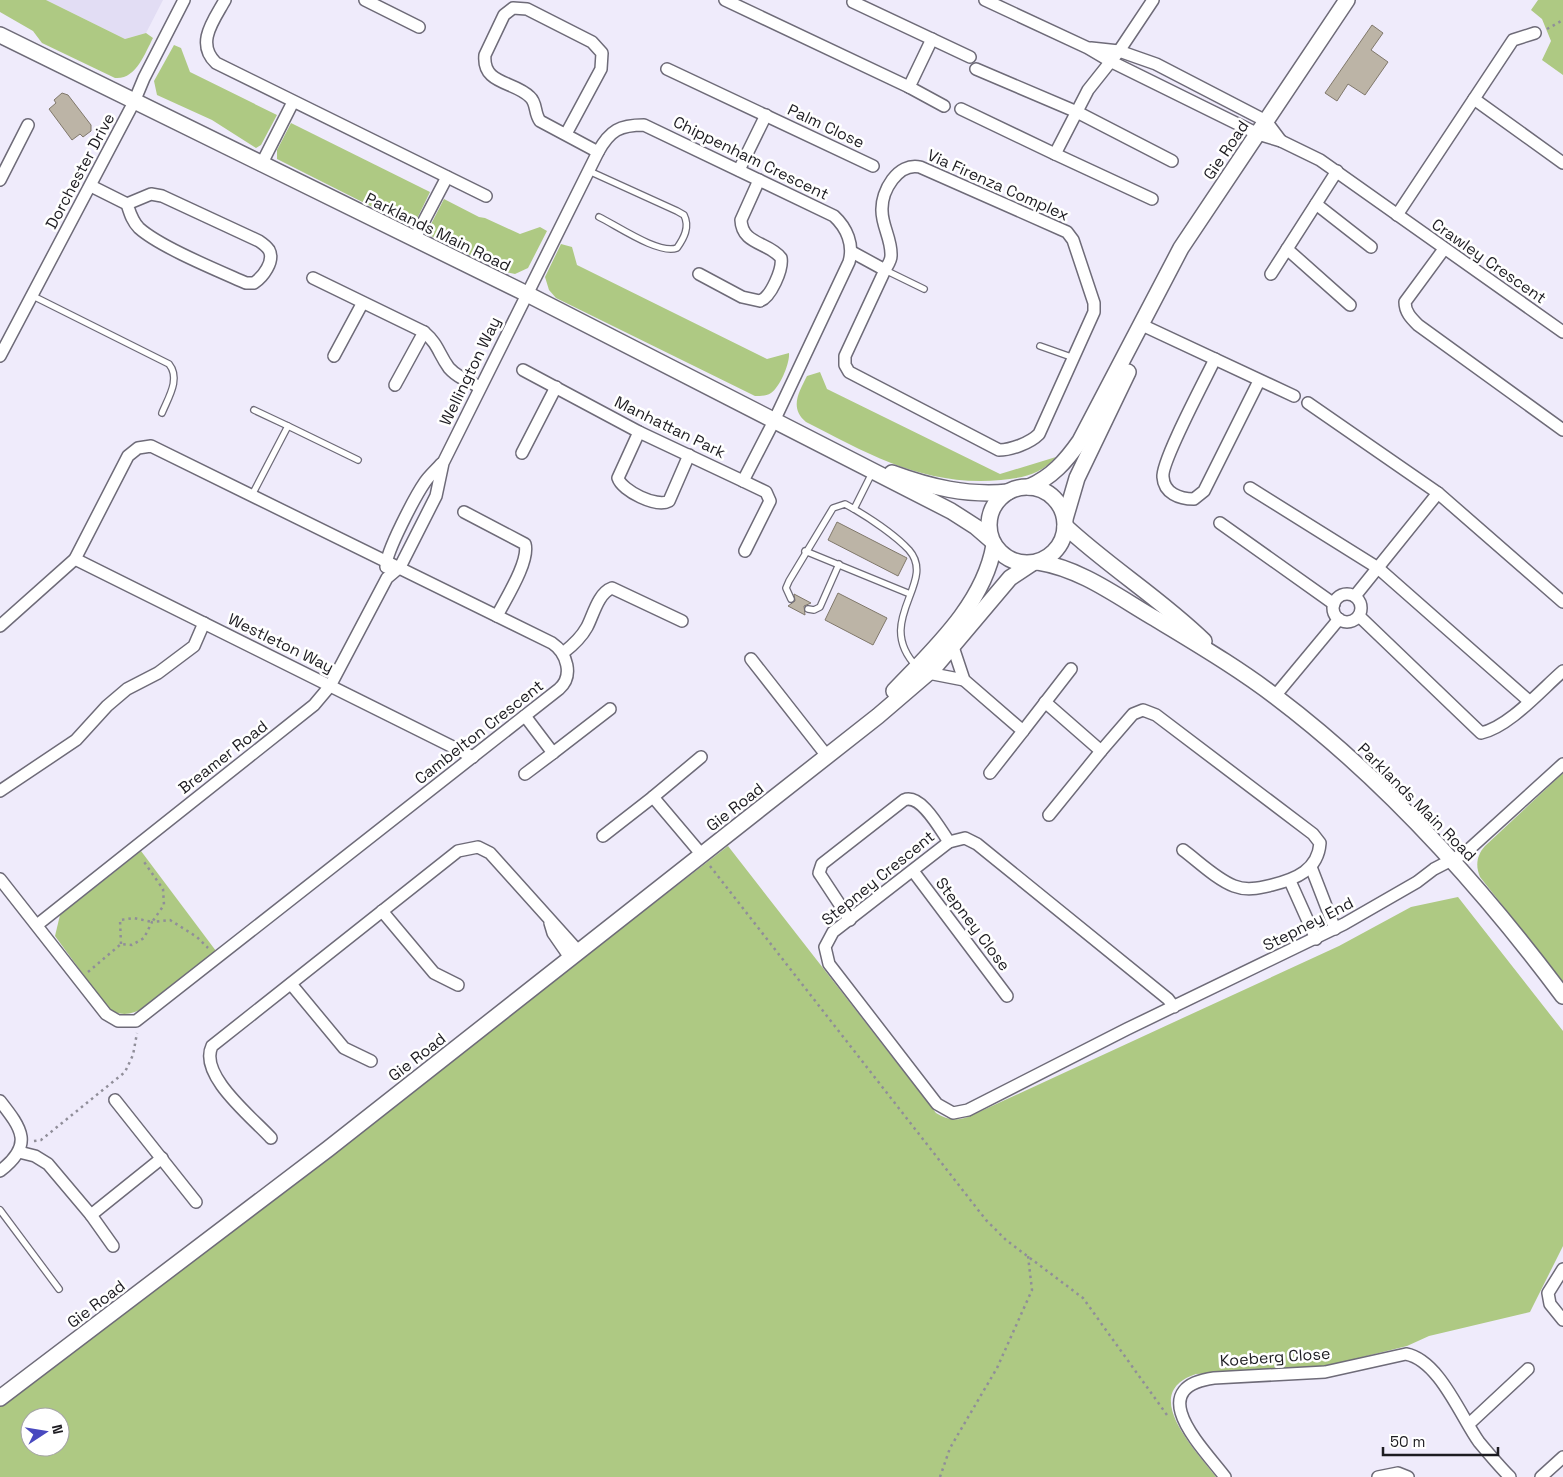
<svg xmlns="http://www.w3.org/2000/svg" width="1563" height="1477" font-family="'Space Grotesk',sans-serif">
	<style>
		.built { fill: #e2ddf4 }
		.green { fill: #aec983; fill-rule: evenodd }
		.building { fill: #bcb4a6; stroke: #80786b }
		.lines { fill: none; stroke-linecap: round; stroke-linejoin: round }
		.service-casing { stroke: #6e6b78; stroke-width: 8 }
		.minor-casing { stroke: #6e6b78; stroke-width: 14 }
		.tertiary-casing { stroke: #6e6b78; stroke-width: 18 }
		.path { stroke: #908e99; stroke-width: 2.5; stroke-dasharray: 2.5 4; stroke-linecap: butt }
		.service { stroke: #fff; stroke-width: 5.5 }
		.minor { stroke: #fff; stroke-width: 11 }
		.tertiary { stroke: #fff; stroke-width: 15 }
		.labels { text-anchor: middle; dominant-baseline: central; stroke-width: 5; stroke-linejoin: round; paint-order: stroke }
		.street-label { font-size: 16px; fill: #1d1c21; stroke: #fff }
	</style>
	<rect width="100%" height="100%" fill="#efebfb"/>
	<polygon class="built" points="46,0 163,0 146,33 125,39"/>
	<g class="green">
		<path d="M0 0H46L125 39 146 33 153 38C145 53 136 80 115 78L42 43 33 31 0 12Z"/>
		<polygon points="1538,0 1563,0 1563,75 1542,60 1551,41 1542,19 1531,10"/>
		<polygon points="174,45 181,48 190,72 277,115 261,145 256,148 212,120 157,95 154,81"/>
		<polygon points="291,123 430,192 416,221 408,225 277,159 277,150"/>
		<polygon points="444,199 479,217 485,218 520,234 540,227 547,231 528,268 515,274 505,272 431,236 429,228"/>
		<path d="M561 244 572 247 577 265 767 359 789 353C790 363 780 387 771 393 766 396 761 396 755 396L556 298 549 290 545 277Z"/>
		<path d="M820 372 827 389 1000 474 1056 457C1041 474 1023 478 1001 480 926 487 870 455 806 422 789 408 799 392 807 376Z"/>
		<path d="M1563 773V982L1480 877C1475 865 1477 855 1485 846Z"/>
		<path d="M728 846 936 1113C947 1120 956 1121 968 1117L1339 946 1411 907 1458 897 1563 1031V1246L1530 1312 1429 1336 1407 1346 1318 1368 1196 1374C1138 1393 1196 1450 1216 1477H0V1407L80 1347ZM30 1417H60V1447H30Z"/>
		<path d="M141 851 216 951 143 1008C132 1015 118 1017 107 1007L55 936 60 915Z"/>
	</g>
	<g class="building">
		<polygon points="1372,25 1383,33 1371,50 1388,62 1365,95 1348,84 1337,101 1325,93"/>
		<polygon points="62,93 68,95 91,125 91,131 83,137 80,134 72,140 49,109 56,103 54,100"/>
		<polygon points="837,522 907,558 898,576 828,540"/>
		<polygon points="838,593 887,618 873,645 825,620"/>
		<polygon points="794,594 811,603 804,606 805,615 788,606 795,601"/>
	</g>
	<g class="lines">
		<g class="service-casing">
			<g id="service">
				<path d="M589 171 677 211 684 215C690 227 684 238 677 248 659 255 616 225 599 217"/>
				<polyline points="885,270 924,289"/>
				<path d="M33 296 169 364C181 379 168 398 162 413"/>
				<polyline points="1040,346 1074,358"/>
				<polyline points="254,410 288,426"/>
				<polyline points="252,495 288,426 358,460"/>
				<polyline points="854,509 872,473"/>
				<polyline points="805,551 910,594"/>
				<path d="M791 599 786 588 789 581 833 508 845 504 854 509C871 519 896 536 909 550 938 583 872 620 917 667"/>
				<polyline points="808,609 814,610 820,607 839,564"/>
				<polyline points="0,1210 59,1289"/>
			</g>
		</g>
		<g class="minor-casing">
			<g id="minor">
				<path d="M225 0C214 20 195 43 216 63L486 196"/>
				<polyline points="365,0 419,27"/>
				<polyline points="725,0 909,87"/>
				<polyline points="854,0 853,2 970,57"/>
				<polyline points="985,0 1088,48 1110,61 1258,134 1281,141 1320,160 1563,332"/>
				<polyline points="932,39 909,87 944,106"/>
				<polyline points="1091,48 1119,51 1156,64 1266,121 1281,141"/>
				<polyline points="667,69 873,166"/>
				<polyline points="976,69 1077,112 1172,161"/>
				<polyline points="1474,99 1563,163"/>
				<polyline points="961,109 1055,154 1088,90 1119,51 1153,0"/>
				<path d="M566 134 601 69 602 53 592 42 527 9 513 8 504 15 485 55C482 85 515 81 530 97 537 103 534 113 540 121L598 152"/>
				<polyline points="1055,154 1152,199"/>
				<polyline points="261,165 293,102"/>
				<polyline points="739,170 766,115"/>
				<polyline points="0,180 28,125"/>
				<path d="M91 186 127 204 151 194 162 196 259 241C262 243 267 247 269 250 275 261 263 277 254 283H246C219 271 160 247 139 228 132 221 130 213 127 204"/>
				<polyline points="1316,204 1371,247"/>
				<polyline points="1397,215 1513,40 1535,33"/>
				<polyline points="414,240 447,177"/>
				<polyline points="1287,249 1350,305"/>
				<path d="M1444 249 1405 302C1405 312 1411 318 1418 325L1563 430"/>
				<path d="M852 252 885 270C887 266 891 261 891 256 892 240 882 226 882 211 881 191 898 162 920 167L1067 232 1073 240 1094 303V312L1039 434C1030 443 1011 450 999 450L849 372 845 365V356L885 270"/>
				<path d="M699 274 742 297 760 301C771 297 783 269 781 258 769 242 742 245 741 220L759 180"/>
				<polyline points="1271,274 1337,171"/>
				<path d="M313 278 424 332C439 345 438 353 449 368 457 377 469 382 480 387"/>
				<polyline points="1142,325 1294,396"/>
				<polyline points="0,356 134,102 144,78 184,0"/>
				<polyline points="334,356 362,304"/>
				<path d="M1215 359C1206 378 1161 462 1163 477 1164 493 1179 499 1194 499L1204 491 1259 381"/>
				<polyline points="395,385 424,332"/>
				<polyline points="1308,403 1438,493"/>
				<path d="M639 432 618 478C622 491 657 508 669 501L689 455"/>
				<polyline points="522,453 556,387"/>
				<polyline points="743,481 766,492 770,501 745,551"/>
				<polyline points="1250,488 1378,568 1529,701"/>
				<path d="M464 512 525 544C530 561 505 600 497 616"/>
				<polyline points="1220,523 1334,604"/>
				<polyline points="75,559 473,757"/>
				<path d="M386 567C385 553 416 495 425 482 430 475 436 470 441 464"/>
				<circle cx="1347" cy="608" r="14"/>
				<polyline points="1355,596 1438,493 1563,602"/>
				<path d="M1359 616 1481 733C1509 727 1541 690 1563 671"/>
				<path d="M0 626 75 559 128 456 138 448 151 446 552 643C567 653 574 676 559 689L136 1021H118L106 1014 0 879"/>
				<polyline points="953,647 964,680 1023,731 990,773"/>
				<path d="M563 653C572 646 581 638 587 627 593 616 598 593 612 588L682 621"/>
				<polyline points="751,659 827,756"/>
				<polyline points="928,673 964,680"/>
				<polyline points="1275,696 1339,619"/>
				<path d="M1045 702 1101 751 1133 714 1143 710 1156 715 1313 834 1320 843C1318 870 1296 879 1272 885 1259 888 1247 891 1234 886 1216 879 1198 861 1183 850"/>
				<polyline points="525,716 553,753 610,709"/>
				<polyline points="1023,731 1071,669"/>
				<polyline points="701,757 653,797 702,855"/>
				<polyline points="525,774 553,753"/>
				<polyline points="0,791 76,740 107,706 127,689 158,673 194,646 204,623"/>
				<polyline points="1049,815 1101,751"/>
				<polyline points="603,836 653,797"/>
				<polyline points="1311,867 1335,929"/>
				<polyline points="913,871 1007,996"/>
				<polyline points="1290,881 1316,939"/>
				<polyline points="382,911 434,973 458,985"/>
				<path d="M850 920 821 876 819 873 822 864 904 800C921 793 940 829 949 842"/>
				<polyline points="550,923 553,933 571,959"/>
				<path d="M37 925 314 705 330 686 387 578 400 567 436 496 443 463 598 152C610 130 620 125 644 125L834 216C847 228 854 245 849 262L774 421 743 481 639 432 523 370"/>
				<polyline points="291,984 344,1048 371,1061"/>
				<polyline points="1174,1007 1168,999 977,844 965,838 949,842 833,932 825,947 829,964 937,1104 953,1113 968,1110 1127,1029 1344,924 1417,882 1434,869 1465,853 1563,764"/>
				<polyline points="115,1100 196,1202"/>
				<path d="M0 1101C22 1129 34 1145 0 1171"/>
				<path d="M271 1138C253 1118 198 1075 212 1046L458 851 478 847 490 853 579 952"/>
				<polyline points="19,1152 35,1156 48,1164 91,1215 113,1246"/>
				<polyline points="91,1215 162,1158"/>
				<polyline points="1563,1269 1548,1293 1550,1304 1563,1320"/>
				<polyline points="1469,1424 1528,1369"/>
				<path d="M1225 1477C1204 1449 1141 1388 1214 1378L1325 1372 1406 1354C1439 1360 1461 1417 1479 1442 1489 1454 1499 1466 1510 1477"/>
				<polyline points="1378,1477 1398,1473 1408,1477"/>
				<polyline points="1541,1477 1563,1457"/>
			</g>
		</g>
		<g class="tertiary-casing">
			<g id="tertiary">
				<polyline points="0,35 527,294 951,511 976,527 991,540"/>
				<path d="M892 473C930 487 967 496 1008 492"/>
				<circle cx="1027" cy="525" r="38"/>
				<path d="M1029 487C1052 477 1066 461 1080 441L1181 248 1347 0"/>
				<polyline points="1065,519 1077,478 1128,372"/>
				<path d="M1065 526C1109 567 1161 599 1204 641"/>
				<path d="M1038 562C1082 569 1118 597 1156 619 1197 644 1238 668 1276 697 1387 781 1480 885 1563 996"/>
				<path d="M894 691C933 650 984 604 994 545"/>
				<polyline points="0,1398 328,1149 878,716 934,668 1010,578 1031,564"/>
			</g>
		</g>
		<g class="path">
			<polyline points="1547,29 1563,20"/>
			<polyline points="710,866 986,1220 1006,1240 1083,1298 1167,1415"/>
			<polyline points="121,944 120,920 134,918 152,922 164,905 163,889 142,859"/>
			<polyline points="88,972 121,944 132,945 144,938 152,922 170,920 197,937 208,948"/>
			<polyline points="34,1141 41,1140 125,1072 133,1055 137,1033"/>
			<polyline points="940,1477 950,1448 997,1368 1032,1290 1028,1256"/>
		</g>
		<use href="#service" class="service"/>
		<use href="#minor" class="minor"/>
		<use href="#tertiary" class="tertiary"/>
	</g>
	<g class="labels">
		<g class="street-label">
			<text transform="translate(826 126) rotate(25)">Palm Close</text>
			<text transform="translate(1226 150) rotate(-56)">Gie Road</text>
			<text transform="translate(751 158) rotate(26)">Chippenham Crescent</text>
			<text transform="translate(80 171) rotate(-62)">Dorchester Drive</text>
			<text transform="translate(998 185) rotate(24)">Via Firenza Complex</text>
			<text transform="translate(438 232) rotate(26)">Parklands Main Road</text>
			<text transform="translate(1489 261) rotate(35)">Crawley Crescent</text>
			<text transform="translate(470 371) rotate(-64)">Wellington Way</text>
			<text transform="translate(670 427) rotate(26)">Manhattan Park</text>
			<text transform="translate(281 643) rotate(26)">Westleton Way</text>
			<text transform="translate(479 732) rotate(-38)">Cambelton Crescent</text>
			<text transform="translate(223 757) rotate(-38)">Breamer Road</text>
			<text transform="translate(1417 802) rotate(45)">Parklands Main Road</text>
			<text transform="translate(735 807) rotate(-38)">Gie Road</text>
			<text transform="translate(878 878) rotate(-39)">Stepney Crescent</text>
			<text transform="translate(973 924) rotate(53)">Stepney Close</text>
			<text transform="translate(1308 924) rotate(-27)">Stepney End</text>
			<text transform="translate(417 1057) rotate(-38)">Gie Road</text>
			<text transform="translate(96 1304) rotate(-37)">Gie Road</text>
			<text transform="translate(1275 1357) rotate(-4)">Koeberg Close</text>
		</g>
	</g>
	<g transform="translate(45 1432) rotate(78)"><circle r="24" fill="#ffffff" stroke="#a5a4a6"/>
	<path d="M0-4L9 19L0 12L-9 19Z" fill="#4949bf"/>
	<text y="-8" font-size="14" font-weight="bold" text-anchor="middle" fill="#1d1c21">N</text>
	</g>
	<path d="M1383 1447v8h115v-8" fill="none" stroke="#1d1c21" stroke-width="2.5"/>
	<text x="1390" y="1447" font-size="15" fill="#1d1c21" stroke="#ffffff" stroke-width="4" paint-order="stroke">50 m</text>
</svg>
